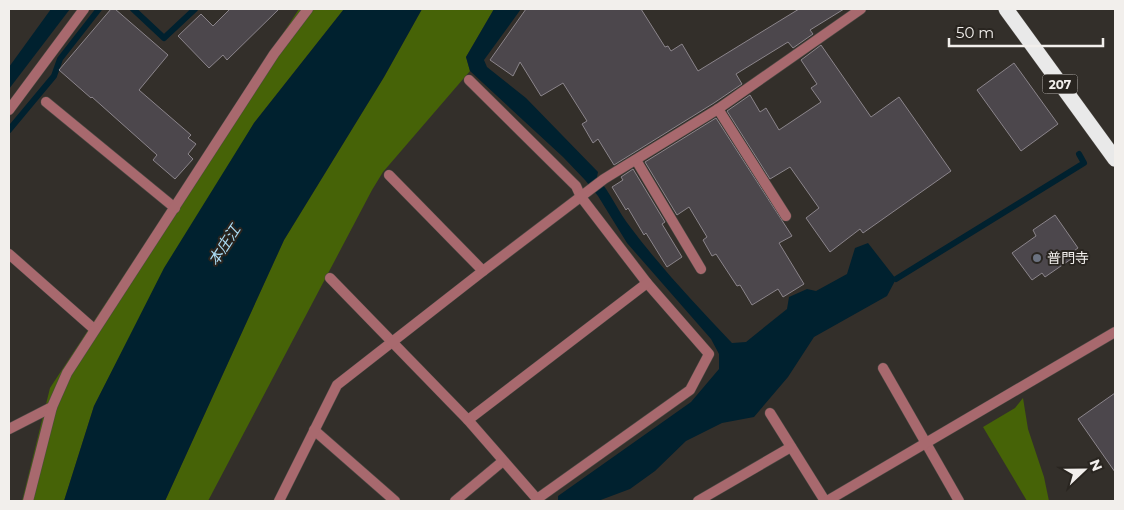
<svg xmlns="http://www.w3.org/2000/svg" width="1124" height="510" font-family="Montserrat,'Noto Sans JP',sans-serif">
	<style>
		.green { fill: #466307 }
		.water { fill: #00212f }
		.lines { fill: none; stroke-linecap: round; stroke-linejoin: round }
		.stream { stroke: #00212f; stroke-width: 6 }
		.building { fill: #4c474c; stroke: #8b858b }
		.street-casing { stroke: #4e4a45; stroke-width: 11 }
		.highway-casing { stroke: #4e4a45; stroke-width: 16 }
		.street { stroke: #a8696e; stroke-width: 10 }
		.highway { stroke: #e9e9e9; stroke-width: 15 }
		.worship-dot { fill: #6b7280; stroke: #292520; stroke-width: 2 }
		.labels { text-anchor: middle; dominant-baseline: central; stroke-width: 4; stroke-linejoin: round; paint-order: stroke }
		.shield { fill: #292520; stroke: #b6b2af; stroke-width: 1 }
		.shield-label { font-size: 12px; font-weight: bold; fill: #f2efec }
		.poi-label { font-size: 14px; fill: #f2efec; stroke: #292520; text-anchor: start }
		.water-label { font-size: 15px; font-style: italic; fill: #aadaf2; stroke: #292520 }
	</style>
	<rect width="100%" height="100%" fill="#332f2a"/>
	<g class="green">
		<polygon points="299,9 344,9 254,123 121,354 94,406 64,501 22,501 50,388"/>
		<polygon points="422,9 494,9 466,57 470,71 383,172 372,190 208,501 165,501 284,240 384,77"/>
		<polygon points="1023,398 1028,429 1044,477 1049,501 1027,501 983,427 1015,408"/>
	</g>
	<g class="water">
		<polygon points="51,9 70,9 9,89 9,67"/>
		<polygon points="344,9 422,9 384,77 284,240 165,501 64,501 94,406 164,268 254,123"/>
		<path d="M494 9H521L484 60 487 67 526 98 598 172 597 177C611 193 618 212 631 228 662 269 697 306 732 343L746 342 787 309 789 297 807 289 816 291 847 274 855 248 868 243 896 279 887 296 814 337 788 377 754 417 722 423 686 441 655 471 630 489 598 501H558V496L691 402 719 369V354L711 339 627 243 598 196 585 180 563 157 470 71 466 57Z"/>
	</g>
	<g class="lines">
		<g class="stream">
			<polyline points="133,9 164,38 195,9"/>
			<polyline points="9,130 54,76 60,59 99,9"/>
			<polyline points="896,279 1084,163 1079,154"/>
		</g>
	</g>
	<g class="building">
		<polygon points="111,9 115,9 168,55 139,90 191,135 188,138 196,144 188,154 193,159 175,179 153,160 157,155 92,97 91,98 59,70"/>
		<polygon points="230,9 279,9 227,60 223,55 209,68 178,36 201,14 213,26"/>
		<polygon points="526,9 641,9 665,47 668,46 671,51 682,44 698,71 799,9 844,9 810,30 813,34 793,48 788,42 736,74 742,84 714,103 614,165 598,139 593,143 582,124 587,121 563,83 541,96 520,62 513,76 490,60"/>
		<polygon points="821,45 871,117 899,97 951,171 863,233 860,229 830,252 806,218 819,208 790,167 770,179 727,111 750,95 760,112 766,108 779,130 821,102 811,88 817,84 801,60"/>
		<polygon points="1014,63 1058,124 1021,151 977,90"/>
		<polygon points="716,118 792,236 779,243 804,284 783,297 778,289 752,305 740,285 737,286 716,254 712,256 703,240 707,237 689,207 677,215 645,162"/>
		<polygon points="633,169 665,222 662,224 682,257 667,267 646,233 644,235 628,208 626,210 612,187 623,180 621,177"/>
		<polygon points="1055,215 1078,248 1071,253 1074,257 1045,277 1042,273 1032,280 1012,253 1036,236 1033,230"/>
		<polygon points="1115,393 1115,472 1078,419"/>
	</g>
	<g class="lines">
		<g class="street-casing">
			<g id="street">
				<polyline points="46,102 175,208"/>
				<polyline points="718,109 786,216"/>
				<polyline points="9,110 84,9"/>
				<polyline points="636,160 701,269"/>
				<polyline points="389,175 483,271"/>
				<polyline points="9,254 94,329"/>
				<polyline points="330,278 468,420 537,499 690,390 709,354 647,283 581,197 576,186 469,80"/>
				<polyline points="883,368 959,501"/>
				<polyline points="770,413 825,501"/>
				<polyline points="468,420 647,283"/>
				<polyline points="9,429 52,407"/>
				<polyline points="314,430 395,501"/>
				<polyline points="28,501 52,407 67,373 274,54 308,9"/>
				<polyline points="279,501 337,385 483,271 604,179 718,109 861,9"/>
				<polyline points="455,501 503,461"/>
				<polyline points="698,501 791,447"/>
				<polyline points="827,501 1115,332"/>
			</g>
		</g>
		<g class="highway-casing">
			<polyline id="highway" points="1006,9 1115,159"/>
		</g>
		<use href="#street" class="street"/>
		<use href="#highway" class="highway"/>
	</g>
	<circle class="worship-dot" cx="1037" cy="258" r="5"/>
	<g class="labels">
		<rect class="shield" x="1042.5" y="74.5" width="35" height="19" rx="4"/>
		<g class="shield-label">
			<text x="1060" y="84">207</text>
		</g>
		<g class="poi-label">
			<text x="1047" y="258">普門寺</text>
		</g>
		<g class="water-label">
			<text transform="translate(224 245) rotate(-57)">本庄江</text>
		</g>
	</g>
	<rect width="1124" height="510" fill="none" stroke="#f2efec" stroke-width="20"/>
	<g transform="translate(1084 470) rotate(68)" stroke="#292520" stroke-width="4" paint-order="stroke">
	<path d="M0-4L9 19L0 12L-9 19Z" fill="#f2efec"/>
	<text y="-8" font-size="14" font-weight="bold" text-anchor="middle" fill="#f2efec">N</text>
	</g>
	<path d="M949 38v8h154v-8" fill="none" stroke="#f2efec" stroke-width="2.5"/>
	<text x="956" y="38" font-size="15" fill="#f2efec" stroke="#292520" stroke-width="4" paint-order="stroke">50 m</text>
</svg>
